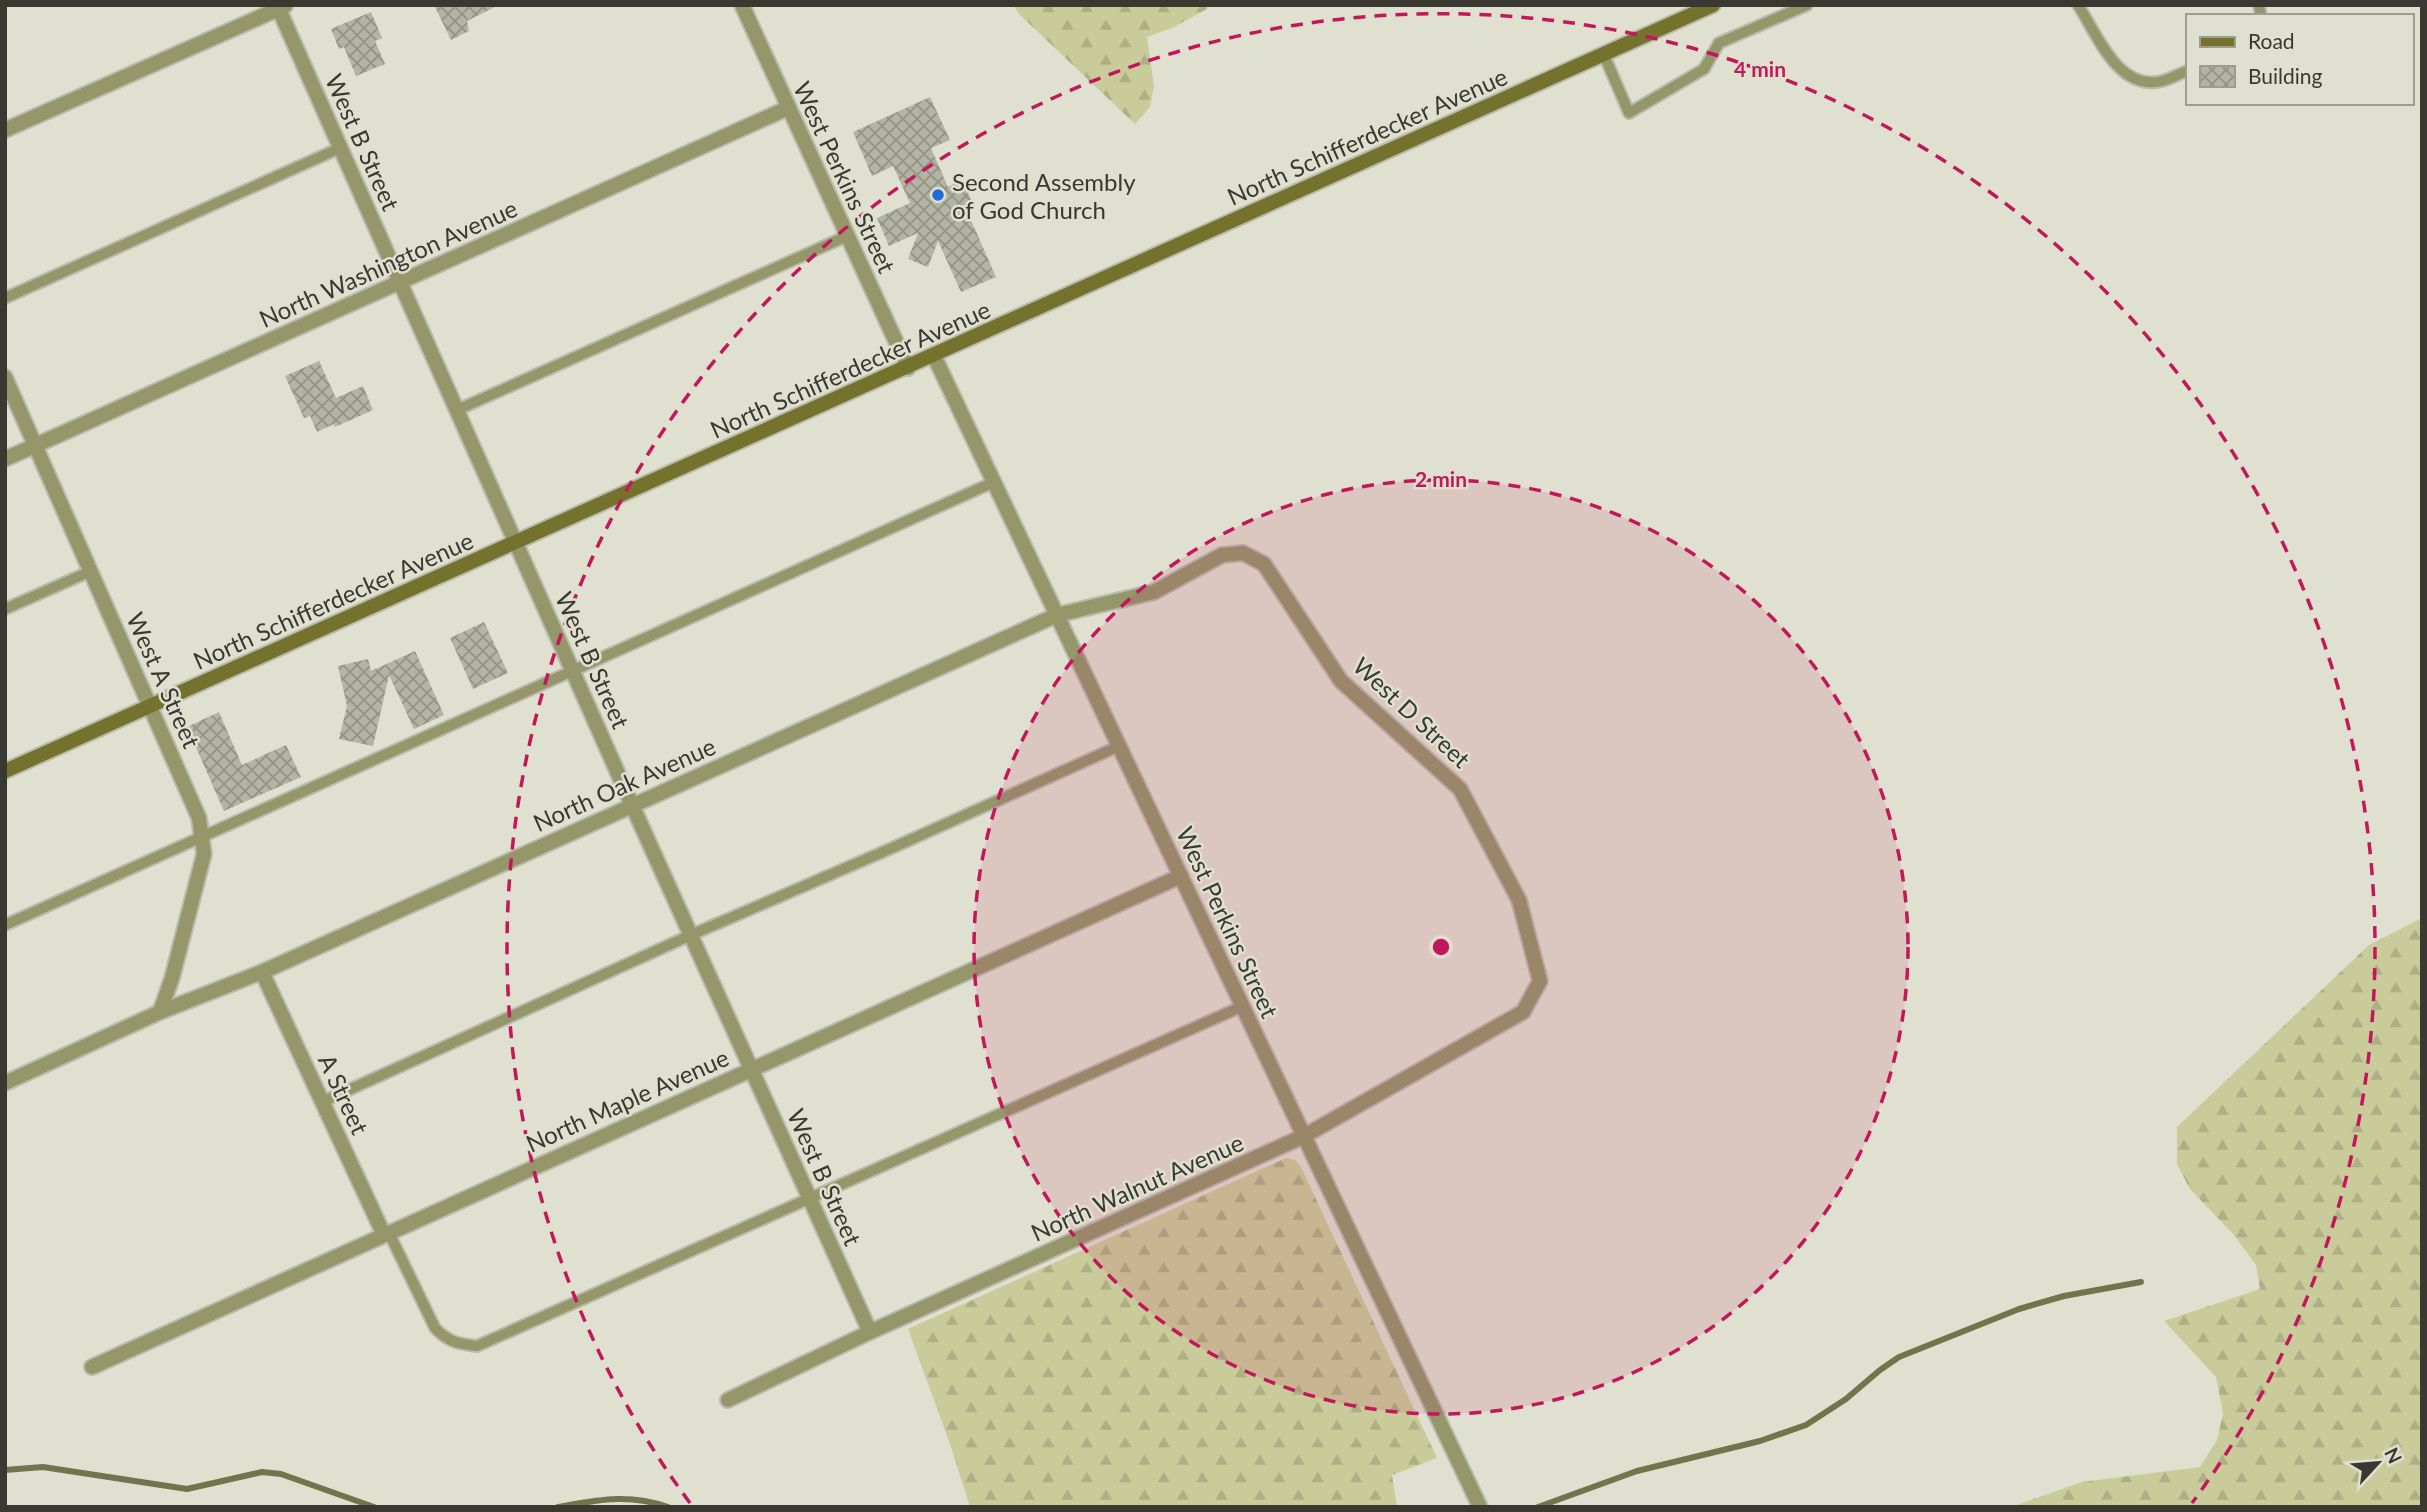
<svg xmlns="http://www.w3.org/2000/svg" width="2427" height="1512" font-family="Lato,sans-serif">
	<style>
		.forest { fill: url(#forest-firs) }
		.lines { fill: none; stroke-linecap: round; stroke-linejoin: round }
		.stream { stroke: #74744c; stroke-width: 6 }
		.building { fill: url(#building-cross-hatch) }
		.service-casing { stroke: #babbac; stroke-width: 14 }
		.minor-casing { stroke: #babbac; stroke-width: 18 }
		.tertiary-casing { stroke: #babbac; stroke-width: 18 }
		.secondary-casing { stroke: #babbac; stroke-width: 18 }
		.service { stroke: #96966b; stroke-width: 10 }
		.minor { stroke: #96966b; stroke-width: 14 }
		.tertiary { stroke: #96966b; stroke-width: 14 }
		.secondary { stroke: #74722d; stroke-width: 14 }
		.ring { fill: none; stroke: #c2185b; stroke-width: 3.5; stroke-dasharray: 12 9 }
		.poi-dot { fill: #1e6cd7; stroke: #dfe0cf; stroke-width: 2.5 }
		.labels { text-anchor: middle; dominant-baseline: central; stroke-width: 5; stroke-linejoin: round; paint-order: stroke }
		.street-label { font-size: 24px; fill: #393932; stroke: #dfe0cf }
		.poi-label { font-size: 24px; fill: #393932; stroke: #dfe0cf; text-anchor: start }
		.centre { fill: #c2185b; stroke: #dfe0cf; stroke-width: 3.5 }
		.ring-label { font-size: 21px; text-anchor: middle; font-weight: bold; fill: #c2185b; stroke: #dfe0cf; stroke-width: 5; stroke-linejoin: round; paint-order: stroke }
	</style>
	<defs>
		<pattern id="forest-firs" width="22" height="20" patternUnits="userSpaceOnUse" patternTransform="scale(1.75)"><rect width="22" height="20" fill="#cacb9a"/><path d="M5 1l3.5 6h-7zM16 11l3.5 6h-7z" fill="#aeaf85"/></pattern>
		<pattern id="building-cross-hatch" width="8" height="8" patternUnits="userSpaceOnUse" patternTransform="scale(1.75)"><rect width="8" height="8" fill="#b4b4a4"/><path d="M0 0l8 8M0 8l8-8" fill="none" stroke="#939386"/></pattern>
	</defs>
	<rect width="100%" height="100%" fill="#dfe0cf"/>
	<g class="forest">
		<polygon points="1013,5 1208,5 1207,9 1174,27 1147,37 1154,86 1150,107 1135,124 1020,15"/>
		<polygon points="2422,918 2422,1507 2011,1507 2082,1482 2200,1467 2217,1440 2223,1413 2216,1377 2164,1321 2260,1289 2256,1265 2234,1235 2190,1189 2177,1164 2177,1127 2369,945"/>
		<polygon points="1286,1158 1295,1160 1301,1167 1437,1458 1392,1475 1397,1507 970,1507 950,1444 908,1329"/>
	</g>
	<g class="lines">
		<g class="stream">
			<polyline points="5,1470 43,1467 187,1489 262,1472 281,1474 374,1507"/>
			<path d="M558 1507C598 1500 628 1493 668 1507"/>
			<polyline points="1538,1507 1637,1471 1760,1441 1806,1425 1846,1399 1880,1370 1899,1357 2019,1309 2064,1296 2141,1282"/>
		</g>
	</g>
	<g class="building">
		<polygon points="434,5 499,5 467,21 469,31 451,40"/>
		<polygon points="371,12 382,38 375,41 385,64 356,76 344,47 339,49 331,29"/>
		<polygon points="930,97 950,140 931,148 948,187 962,180 975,208 967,211 996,277 961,292 938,241 928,267 908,259 918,233 889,246 877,218 910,203 893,166 872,176 853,132"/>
		<polygon points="319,361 336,398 363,386 373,410 335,427 334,424 317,432 310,416 304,418 285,376"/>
		<polygon points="484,622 508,673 473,689 450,638"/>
		<polygon points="415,651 444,715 414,729 389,675 373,746 339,739 347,706 338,666 368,659 371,671"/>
		<polygon points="219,712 242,765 286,745 301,777 224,811 187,727"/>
	</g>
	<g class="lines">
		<g class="service-casing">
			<g id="service">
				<path d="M2078 5C2097 34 2118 92 2162 81 2170 79 2179 74 2187 71"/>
				<polyline points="2259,5 2261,16"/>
				<polyline points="1604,55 1629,113 1704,69 1719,43 1807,5"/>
				<polyline points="5,298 340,148"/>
				<polyline points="457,410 847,236"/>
				<polyline points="5,609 91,571"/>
				<polyline points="5,925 994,482"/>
				<polyline points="322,1102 691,935 892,848 1119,746"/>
				<path d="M389 1233 435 1328C448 1342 459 1344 477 1346L1243 1006"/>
			</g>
		</g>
		<g class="minor-casing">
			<g id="minor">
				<polyline points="277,5 632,805 870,1332"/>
				<polyline points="5,130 285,6"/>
				<polyline points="5,377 199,818 204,854 172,978 160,1012"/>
				<polyline points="5,459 788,108"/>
				<polyline points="262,972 384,1235"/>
				<polyline points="5,1083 160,1012 262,972 1057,615 1154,592 1222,555 1243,553 1264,564 1341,681 1460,789 1519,900 1540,981 1523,1012 1304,1136 870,1332 728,1400"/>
				<polyline points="92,1367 1181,876"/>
			</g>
		</g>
		<g class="tertiary-casing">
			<g id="tertiary">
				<polyline points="742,5 908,368"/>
				<polyline points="934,356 1480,1507"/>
			</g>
		</g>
		<g class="secondary-casing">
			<polyline id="secondary" points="5,771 1713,5"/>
		</g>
		<use href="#service" class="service"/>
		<use href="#minor" class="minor"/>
		<use href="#tertiary" class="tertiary"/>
		<use href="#secondary" class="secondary"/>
	</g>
	<circle cx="1441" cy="947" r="467" fill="#c2185b" fill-opacity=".12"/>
	<g class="ring">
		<circle cx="1441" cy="947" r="467"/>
		<path d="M690 1503A934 934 0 1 1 2192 1503"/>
	</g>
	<circle class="poi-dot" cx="938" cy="195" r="7"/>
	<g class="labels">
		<g class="street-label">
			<text transform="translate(1367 136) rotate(-24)">North Schifferdecker Avenue</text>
			<text transform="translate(363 142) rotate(66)">West B Street</text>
			<text transform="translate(845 177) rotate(65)">West Perkins Street</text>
			<text transform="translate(388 263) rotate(-24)">North Washington Avenue</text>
			<text transform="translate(850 369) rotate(-24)">North Schifferdecker Avenue</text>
			<text transform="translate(333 600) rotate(-24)">North Schifferdecker Avenue</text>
			<text transform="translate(593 660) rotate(66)">West B Street</text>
			<text transform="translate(164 680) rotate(66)">West A Street</text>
			<text transform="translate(1412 712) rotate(43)">West D Street</text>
			<text transform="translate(624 784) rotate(-24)">North Oak Avenue</text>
			<text transform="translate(1228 922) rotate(65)">West Perkins Street</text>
			<text transform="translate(344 1094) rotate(65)">A Street</text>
			<text transform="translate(627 1100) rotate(-24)">North Maple Avenue</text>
			<text transform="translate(825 1177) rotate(66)">West B Street</text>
			<text transform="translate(1137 1187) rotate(-24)">North Walnut Avenue</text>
		</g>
		<g class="poi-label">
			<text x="952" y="181">Second Assembly<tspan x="952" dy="28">of God Church</tspan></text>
		</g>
	</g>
	<circle cx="1441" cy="947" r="10" class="centre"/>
	<g class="ring-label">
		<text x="1760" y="77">4 min</text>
		<text x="1441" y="487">2 min</text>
	</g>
	<rect width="2427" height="1512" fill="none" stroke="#393932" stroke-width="14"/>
	<rect x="2186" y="14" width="228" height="91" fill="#dfe0cf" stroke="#9d9d90" stroke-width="2"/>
	<rect x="2200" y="37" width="35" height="10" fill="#74722d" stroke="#9d9d90" stroke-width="2"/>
	<text x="2248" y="49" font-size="21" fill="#393932">Road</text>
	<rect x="2200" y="66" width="35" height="21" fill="url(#building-cross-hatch)" stroke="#9d9d90" stroke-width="2"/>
	<text x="2248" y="84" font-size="21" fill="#393932">Building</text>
	<g transform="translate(2378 1463) rotate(64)" stroke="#dfe0cf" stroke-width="5" paint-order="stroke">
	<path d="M0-5L12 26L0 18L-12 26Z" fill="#393932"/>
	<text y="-10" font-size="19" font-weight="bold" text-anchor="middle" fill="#393932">N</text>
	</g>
</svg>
